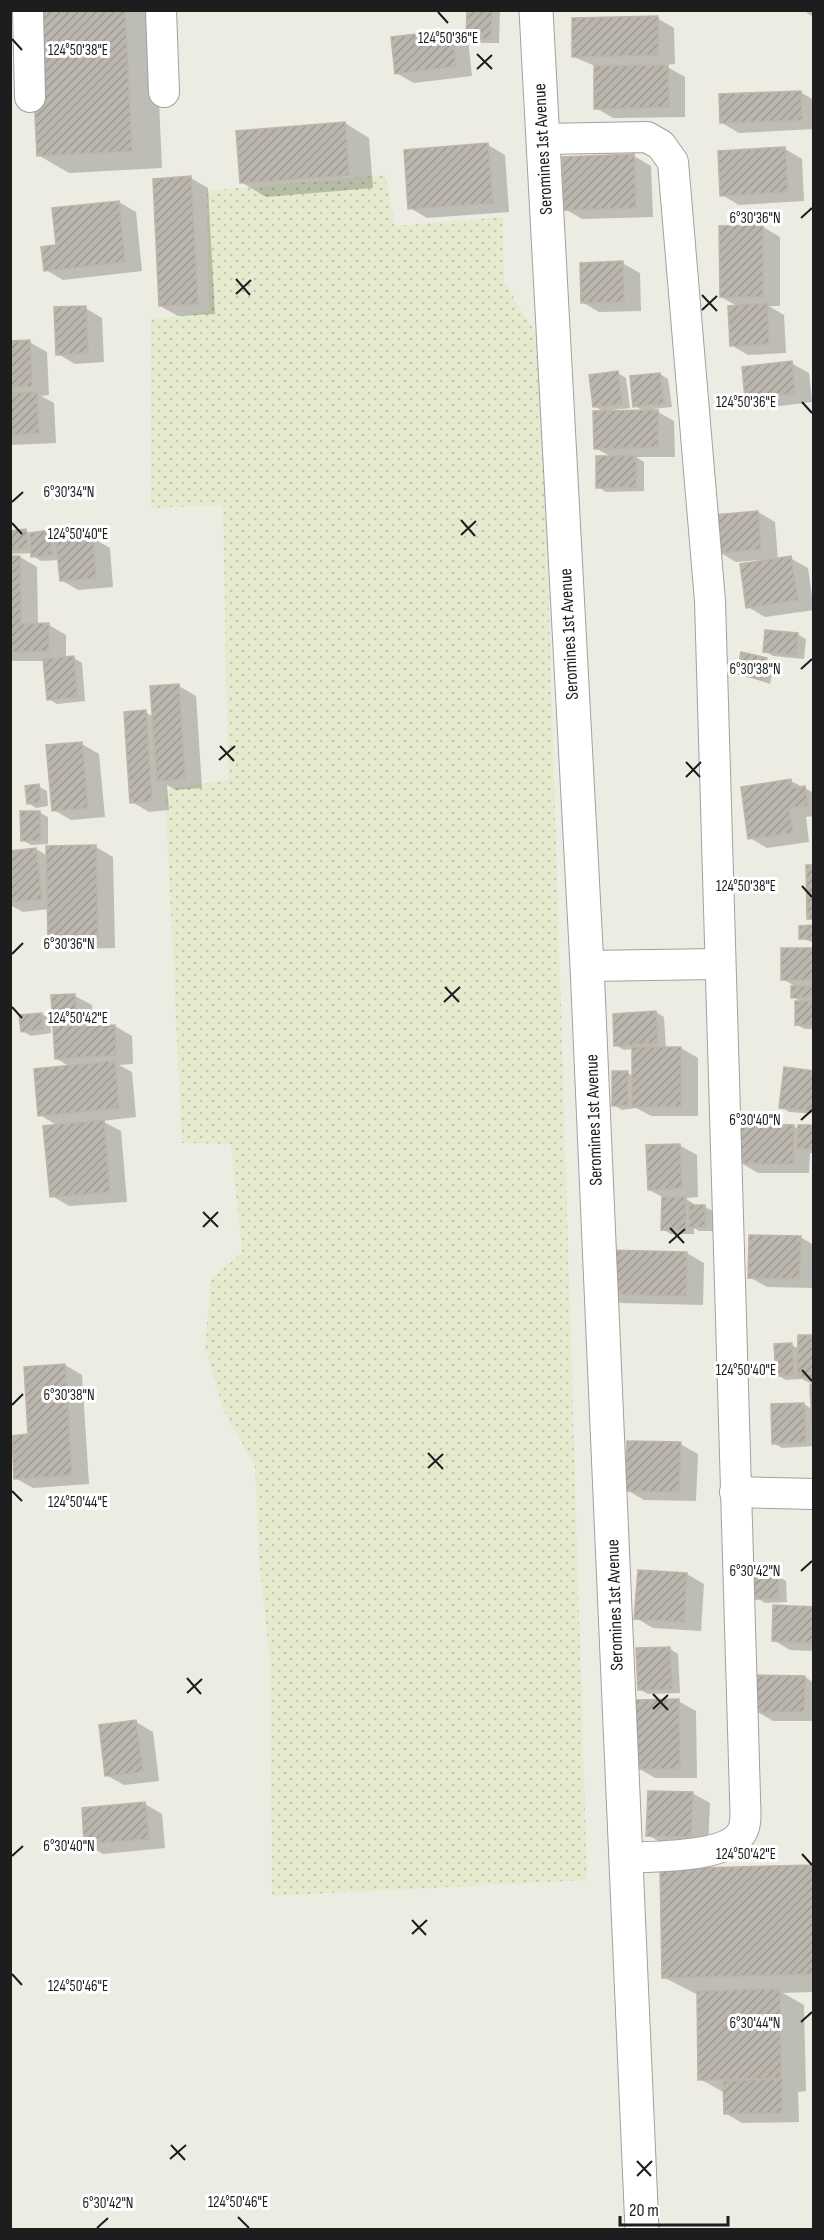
<svg xmlns="http://www.w3.org/2000/svg" width="824" height="2240" font-family="'Sofia Sans Condensed',sans-serif">
	<style>
		.farmland { fill: url(#farmland-dots) }
		.shadow { fill: #0003 }
		.building { fill: url(#building-hatch); stroke: #beb5a6; stroke-width: 1.5 }
		.lines { fill: none; stroke-linecap: round; stroke-linejoin: round }
		.minor-casing { stroke: #a1a1a1; stroke-width: 32 }
		.tertiary-casing { stroke: #a1a1a1; stroke-width: 35 }
		.minor { stroke: #fff; stroke-width: 30 }
		.tertiary { stroke: #fff; stroke-width: 33 }
		.ticks { fill: none; stroke: #1d1d1d; stroke-width: 2 }
		.labels { text-anchor: middle; dominant-baseline: central; stroke-width: 6; stroke-linejoin: round; paint-order: stroke }
		.street-label { font-size: 18px; fill: #1d1d1d; stroke: #fff }
		.ticks-label { font-size: 15px; text-anchor: middle; fill: #1d1d1d; stroke: #fff; stroke-width: 6; stroke-linejoin: round; paint-order: stroke }
	</style>
	<defs>
		<pattern id="farmland-dots" width="8" height="8" patternUnits="userSpaceOnUse" patternTransform="scale(1.5)"><rect width="8" height="8" fill="#e4ebcf"/><path d="M2 2h.1M6 6h.1" fill="none" stroke="#c3c9b1" stroke-width="1.8" stroke-linecap="round"/></pattern>
		<pattern id="building-hatch" width="6" height="6" patternUnits="userSpaceOnUse" patternTransform="scale(1.5)"><rect width="6" height="6" fill="#bab5ad"/><path d="M-1 1l2-2M0 6l6-6M5 7l2-2" fill="none" stroke="#9f9b94"/></pattern>
	</defs>
	<rect width="100%" height="100%" fill="#edece3"/>
	<polygon class="farmland" points="385,175 395,226 503,217 504,282 541,341 587,1880 272,1896 270,1661 259,1558 255,1466 223,1409 205,1348 211,1279 242,1253 231,1144 182,1143 165,790 228,780 223,505 151,508 151,319 209,312 207,191"/>
	<g class="shadow">
		<polygon points="32,10 155,10 162,168 69,173 38,155"/>
		<polygon points="261,10 295,10 295,12"/>
		<polygon points="468,10 500,10 499,43 476,43 468,39 472,76 414,83 396,73 451,31 467,41"/>
		<polygon points="806,10 814,10 814,17 807,13"/>
		<polygon points="657,18 674,28 675,64 664,65 685,77 685,117 613,118 596,108 595,66 574,57"/>
		<polygon points="800,92 814,100 814,129 739,133 722,123"/>
		<polygon points="345,123 369,138 373,188 266,197 241,182"/>
		<polygon points="488,145 505,155 509,212 427,218 410,208"/>
		<polygon points="785,149 802,159 804,201 739,205 722,195"/>
		<polygon points="634,156 651,166 653,217 582,219 565,209"/>
		<polygon points="191,178 208,188 215,314 178,316 160,306"/>
		<polygon points="119,202 136,212 142,271 63,280 46,270 58,246"/>
		<polygon points="763,227 780,237 780,306 769,306 784,315 786,353 748,355 731,345 739,307 721,297"/>
		<polygon points="622,263 640,273 641,311 599,312 582,302"/>
		<polygon points="85,308 102,318 104,362 75,364 58,354"/>
		<polygon points="29,342 47,352 49,395 41,396 54,403 56,443 10,445 10,343"/>
		<polygon points="791,363 809,373 812,402 764,408 747,398"/>
		<polygon points="618,373 626,378 630,408 612,410 612,412 645,412 635,406 660,374 668,379 672,407 653,409 674,421 675,457 636,457 644,462 644,491 606,492 598,487 612,457 595,448 604,412 594,406"/>
		<polygon points="758,512 775,522 778,560 790,558 808,568 814,610 765,617 748,607 761,560 736,562 719,552"/>
		<polygon points="26,531 32,534 49,532 58,537 58,541 92,538 110,548 113,587 78,590 61,580 59,560 41,561 33,556 33,553 10,554 10,532"/>
		<polygon points="20,557 37,567 38,625 49,625 66,635 66,658 74,658 82,663 85,701 57,704 48,699 45,661 10,661 10,558"/>
		<polygon points="797,634 806,639 804,659 773,656 764,651"/>
		<polygon points="766,659 774,664 770,684 738,673"/>
		<polygon points="179,686 196,696 202,788 176,790 167,785 169,810 149,812 132,802 145,712 154,717"/>
		<polygon points="82,744 99,754 105,817 71,820 54,810"/>
		<polygon points="791,781 814,793 814,816 806,817 809,842 767,848 750,838"/>
		<polygon points="38,786 47,791 48,806 36,808 28,803"/>
		<polygon points="39,812 48,817 48,844 31,845 22,840"/>
		<polygon points="96,847 113,857 115,948 67,949 50,939 49,909 23,912 10,905 10,852 36,849 48,856"/>
		<polygon points="814,927 814,943 801,938"/>
		<polygon points="814,949 814,1029 805,1029 797,1025 803,1003 793,997 793,985 782,979"/>
		<polygon points="75,996 92,1005 93,1027 115,1026 132,1036 133,1064 119,1065 132,1072 136,1117 102,1121 121,1131 127,1202 69,1206 52,1196 58,1126 40,1115 70,1067 56,1058"/>
		<polygon points="656,1012 664,1017 666,1048 681,1048 698,1058 698,1116 651,1116 636,1108 622,1110 613,1105 627,1073 633,1076 633,1049 624,1050 615,1045"/>
		<polygon points="42,1014 50,1019 51,1033 31,1036 22,1031"/>
		<polygon points="814,1072 814,1114 789,1112 781,1107"/>
		<polygon points="793,1126 799,1129 814,1126 814,1153 810,1153 809,1173 758,1173 741,1163"/>
		<polygon points="679,1145 697,1155 698,1197 685,1198 694,1204 694,1206 705,1207 713,1211 714,1231 699,1231 694,1228 694,1234 671,1234 662,1229 663,1197 649,1190"/>
		<polygon points="800,1237 814,1245 814,1288 767,1287 749,1277"/>
		<polygon points="605,1252 687,1253 704,1263 703,1305 621,1303 604,1293"/>
		<polygon points="814,1336 814,1446 782,1448 773,1443 804,1404 813,1410 812,1384 802,1379 786,1380 777,1375 792,1345 799,1349"/>
		<polygon points="65,1365 82,1375 89,1484 33,1488 15,1478 30,1436"/>
		<polygon points="680,1444 698,1454 696,1501 644,1500 627,1490"/>
		<polygon points="687,1574 704,1584 701,1631 653,1628 636,1618"/>
		<polygon points="778,1576 786,1581 787,1602 765,1603 757,1598"/>
		<polygon points="814,1609 814,1651 790,1650 773,1640"/>
		<polygon points="670,1649 678,1654 680,1693 648,1694 639,1689"/>
		<polygon points="805,1677 814,1683 814,1721 773,1721 756,1711"/>
		<polygon points="678,1701 696,1711 697,1778 655,1778 638,1768"/>
		<polygon points="136,1722 153,1732 159,1781 124,1785 106,1775"/>
		<polygon points="692,1793 710,1803 708,1846 665,1845 648,1835"/>
		<polygon points="145,1804 162,1814 165,1848 103,1854 86,1844"/>
		<polygon points="814,1866 814,1992 783,1993 804,2005 806,2091 798,2092 799,2122 742,2123 725,2113 725,2093 700,2079 698,1995 663,1977"/>
	</g>
	<g class="building">
		<polygon points="30,10 125,10 132,151 37,156"/>
		<polygon points="467,10 492,10 491,39 466,39"/>
		<polygon points="658,16 658,55 572,57 572,18"/>
		<polygon points="452,30 456,66 395,74 391,37"/>
		<polygon points="668,65 669,107 594,109 594,66"/>
		<polygon points="801,91 802,120 720,123 719,94"/>
		<polygon points="345,122 349,175 240,183 236,131"/>
		<polygon points="488,143 493,203 408,209 404,150"/>
		<polygon points="785,147 788,192 720,196 718,151"/>
		<polygon points="634,154 636,208 564,210 562,157"/>
		<polygon points="191,176 198,304 159,306 153,179"/>
		<polygon points="119,201 125,262 44,271 41,247 56,245 52,208"/>
		<polygon points="763,225 763,297 720,297 719,226"/>
		<polygon points="623,261 624,302 581,303 580,263"/>
		<polygon points="767,303 769,344 730,346 728,306"/>
		<polygon points="86,306 88,353 56,355 54,307"/>
		<polygon points="30,340 32,386 10,387 10,341"/>
		<polygon points="792,361 795,393 745,399 742,367"/>
		<polygon points="618,371 622,404 593,407 589,375"/>
		<polygon points="660,373 664,403 633,407 630,376"/>
		<polygon points="37,392 39,433 10,435 10,393"/>
		<polygon points="658,410 658,447 594,449 593,411"/>
		<polygon points="596,456 636,456 636,487 596,488"/>
		<polygon points="758,511 761,549 717,553 714,515"/>
		<polygon points="26,529 28,548 10,550 10,531"/>
		<polygon points="50,530 52,555 31,557 30,533"/>
		<polygon points="93,537 96,578 60,581 56,540"/>
		<polygon points="10,556 20,556 21,624 49,623 49,651 10,652"/>
		<polygon points="791,556 798,600 746,608 740,564"/>
		<polygon points="765,630 798,633 796,655 763,652"/>
		<polygon points="741,652 767,658 762,680 737,674"/>
		<polygon points="74,656 77,697 47,700 43,659"/>
		<polygon points="179,684 185,779 157,781 150,686"/>
		<polygon points="146,710 152,801 130,803 124,712"/>
		<polygon points="82,742 88,808 52,811 46,745"/>
		<polygon points="791,779 792,788 805,786 808,806 789,808 793,833 748,839 741,787"/>
		<polygon points="39,784 40,802 27,804 25,786"/>
		<polygon points="20,811 40,811 40,840 21,841"/>
		<polygon points="96,845 98,938 48,940 46,846"/>
		<polygon points="36,848 42,899 10,902 10,851"/>
		<polygon points="806,865 814,865 814,919 807,919"/>
		<polygon points="814,925 814,939 799,939 799,926"/>
		<rect x="781" y="948" width="33" height="32"/>
		<polygon points="791,986 814,986 814,997 791,998"/>
		<polygon points="75,994 77,1027 115,1025 116,1055 55,1059 51,995"/>
		<rect x="795" y="1001" width="19" height="24"/>
		<polygon points="656,1011 658,1043 614,1046 613,1014"/>
		<polygon points="42,1013 43,1029 21,1032 19,1015"/>
		<rect x="632" y="1047" width="49" height="60"/>
		<polygon points="115,1061 119,1108 38,1116 34,1069"/>
		<polygon points="784,1067 814,1071 814,1111 779,1108"/>
		<polygon points="612,1071 628,1071 628,1105 612,1106"/>
		<polygon points="104,1120 110,1192 50,1197 43,1126"/>
		<polygon points="741,1123 794,1125 793,1164 740,1163"/>
		<polygon points="798,1125 814,1125 814,1149 797,1149"/>
		<polygon points="680,1144 682,1188 648,1190 646,1145"/>
		<polygon points="662,1197 686,1197 686,1230 661,1230"/>
		<rect x="689" y="1205" width="16" height="22"/>
		<polygon points="749,1235 801,1236 799,1279 748,1278"/>
		<polygon points="604,1250 687,1252 686,1296 603,1294"/>
		<polygon points="798,1335 814,1335 814,1377 797,1377"/>
		<polygon points="792,1343 794,1375 776,1376 774,1344"/>
		<polygon points="65,1364 72,1475 14,1479 12,1436 28,1434 24,1367"/>
		<polygon points="810,1385 814,1385 812,1424"/>
		<polygon points="804,1403 806,1442 772,1444 771,1404"/>
		<polygon points="627,1441 681,1442 679,1492 626,1491"/>
		<polygon points="638,1570 687,1573 684,1622 634,1619"/>
		<polygon points="778,1575 779,1598 755,1599 754,1577"/>
		<polygon points="773,1605 814,1607 814,1643 772,1641"/>
		<polygon points="670,1647 672,1689 638,1690 636,1648"/>
		<polygon points="754,1675 805,1676 804,1712 754,1712"/>
		<polygon points="679,1699 680,1769 636,1769 636,1700"/>
		<polygon points="136,1720 143,1772 105,1776 99,1725"/>
		<polygon points="648,1791 693,1792 691,1837 646,1836"/>
		<polygon points="145,1802 149,1839 84,1844 82,1808"/>
		<polygon points="814,1865 814,1974 662,1978 660,1869"/>
		<polygon points="780,1989 781,2078 698,2080 697,1991"/>
		<polygon points="782,2079 782,2113 724,2114 723,2081"/>
	</g>
	<g class="lines">
		<g class="minor-casing">
			<g id="minor">
				<polyline points="28,10 30,97"/>
				<polyline points="161,10 164,92"/>
				<path d="M543 139 647 137 661 145 673 162 710 601 745 1797C745 1806 747 1821 743 1830 731 1859 653 1856 625 1858"/>
				<polyline points="587,966 718,964"/>
				<polyline points="735,1492 814,1494"/>
			</g>
		</g>
		<g class="tertiary-casing">
			<polyline id="tertiary" points="536,10 587,966 642,2230"/>
		</g>
		<use href="#minor" class="minor"/>
		<use href="#tertiary" class="tertiary"/>
	</g>
	<path class="ticks" d="M438 12 448 23M12 39 22 50M477 54 492 69M477 69 492 55M801 218 812 208M236 279 250 295M236 294 251 280M702 295 717 311M702 310 717 296M802 402 812 413M12 502 23 492M461 520 475 536M12 523 22 534M461 535 476 521M801 669 812 659M220 746 234 761M219 760 235 746M686 762 700 777M686 777 701 762M802 886 812 897M12 954 23 943M445 987 459 1002M444 1002 460 987M12 1007 22 1018M801 1120 812 1110M203 1212 218 1227M203 1227 218 1212M670 1228 684 1243M669 1243 685 1229M802 1370 812 1381M12 1405 23 1394M428 1453 443 1469M428 1468 443 1454M12 1491 22 1501M801 1571 812 1561M187 1678 201 1694M187 1693 202 1679M653 1694 668 1710M653 1709 668 1695M802 1854 812 1865M12 1856 23 1846M412 1920 426 1935M412 1934 427 1920M12 1974 22 1985M801 2022 812 2012M171 2145 185 2160M170 2159 186 2145M637 2161 651 2176M637 2176 652 2161M238 2217 249 2228M97 2228 108 2218"/>
	<g class="labels">
		<g class="street-label">
			<text transform="translate(543 149) rotate(-93)">Seromines 1st Avenue</text>
			<text transform="translate(569 634) rotate(-93)">Seromines 1st Avenue</text>
			<text transform="translate(594 1120) rotate(-92)">Seromines 1st Avenue</text>
			<text transform="translate(615 1605) rotate(-92)">Seromines 1st Avenue</text>
		</g>
	</g>
	<g class="ticks-label">
		<text x="448" y="43">124°50'36"E</text>
		<text x="78" y="55">124°50'38"E</text>
		<text x="755" y="223">6°30'36"N</text>
		<text x="746" y="407">124°50'36"E</text>
		<text x="69" y="497">6°30'34"N</text>
		<text x="78" y="539">124°50'40"E</text>
		<text x="755" y="674">6°30'38"N</text>
		<text x="746" y="891">124°50'38"E</text>
		<text x="69" y="949">6°30'36"N</text>
		<text x="78" y="1023">124°50'42"E</text>
		<text x="755" y="1125">6°30'40"N</text>
		<text x="746" y="1375">124°50'40"E</text>
		<text x="69" y="1400">6°30'38"N</text>
		<text x="78" y="1507">124°50'44"E</text>
		<text x="755" y="1576">6°30'42"N</text>
		<text x="69" y="1851">6°30'40"N</text>
		<text x="746" y="1859">124°50'42"E</text>
		<text x="78" y="1991">124°50'46"E</text>
		<text x="755" y="2028">6°30'44"N</text>
		<text x="238" y="2207">124°50'46"E</text>
		<text x="108" y="2208">6°30'42"N</text>
	</g>
	<rect width="824" height="2240" fill="none" stroke="#1d1d1d" stroke-width="24"/>
	<path d="M620 2216v9h108v-9" fill="none" stroke="#1d1d1d" stroke-width="3"/>
	<text x="629" y="2216" font-size="18" fill="#1d1d1d" stroke="#ffffff" stroke-width="4.5" paint-order="stroke">20 m</text>
</svg>
